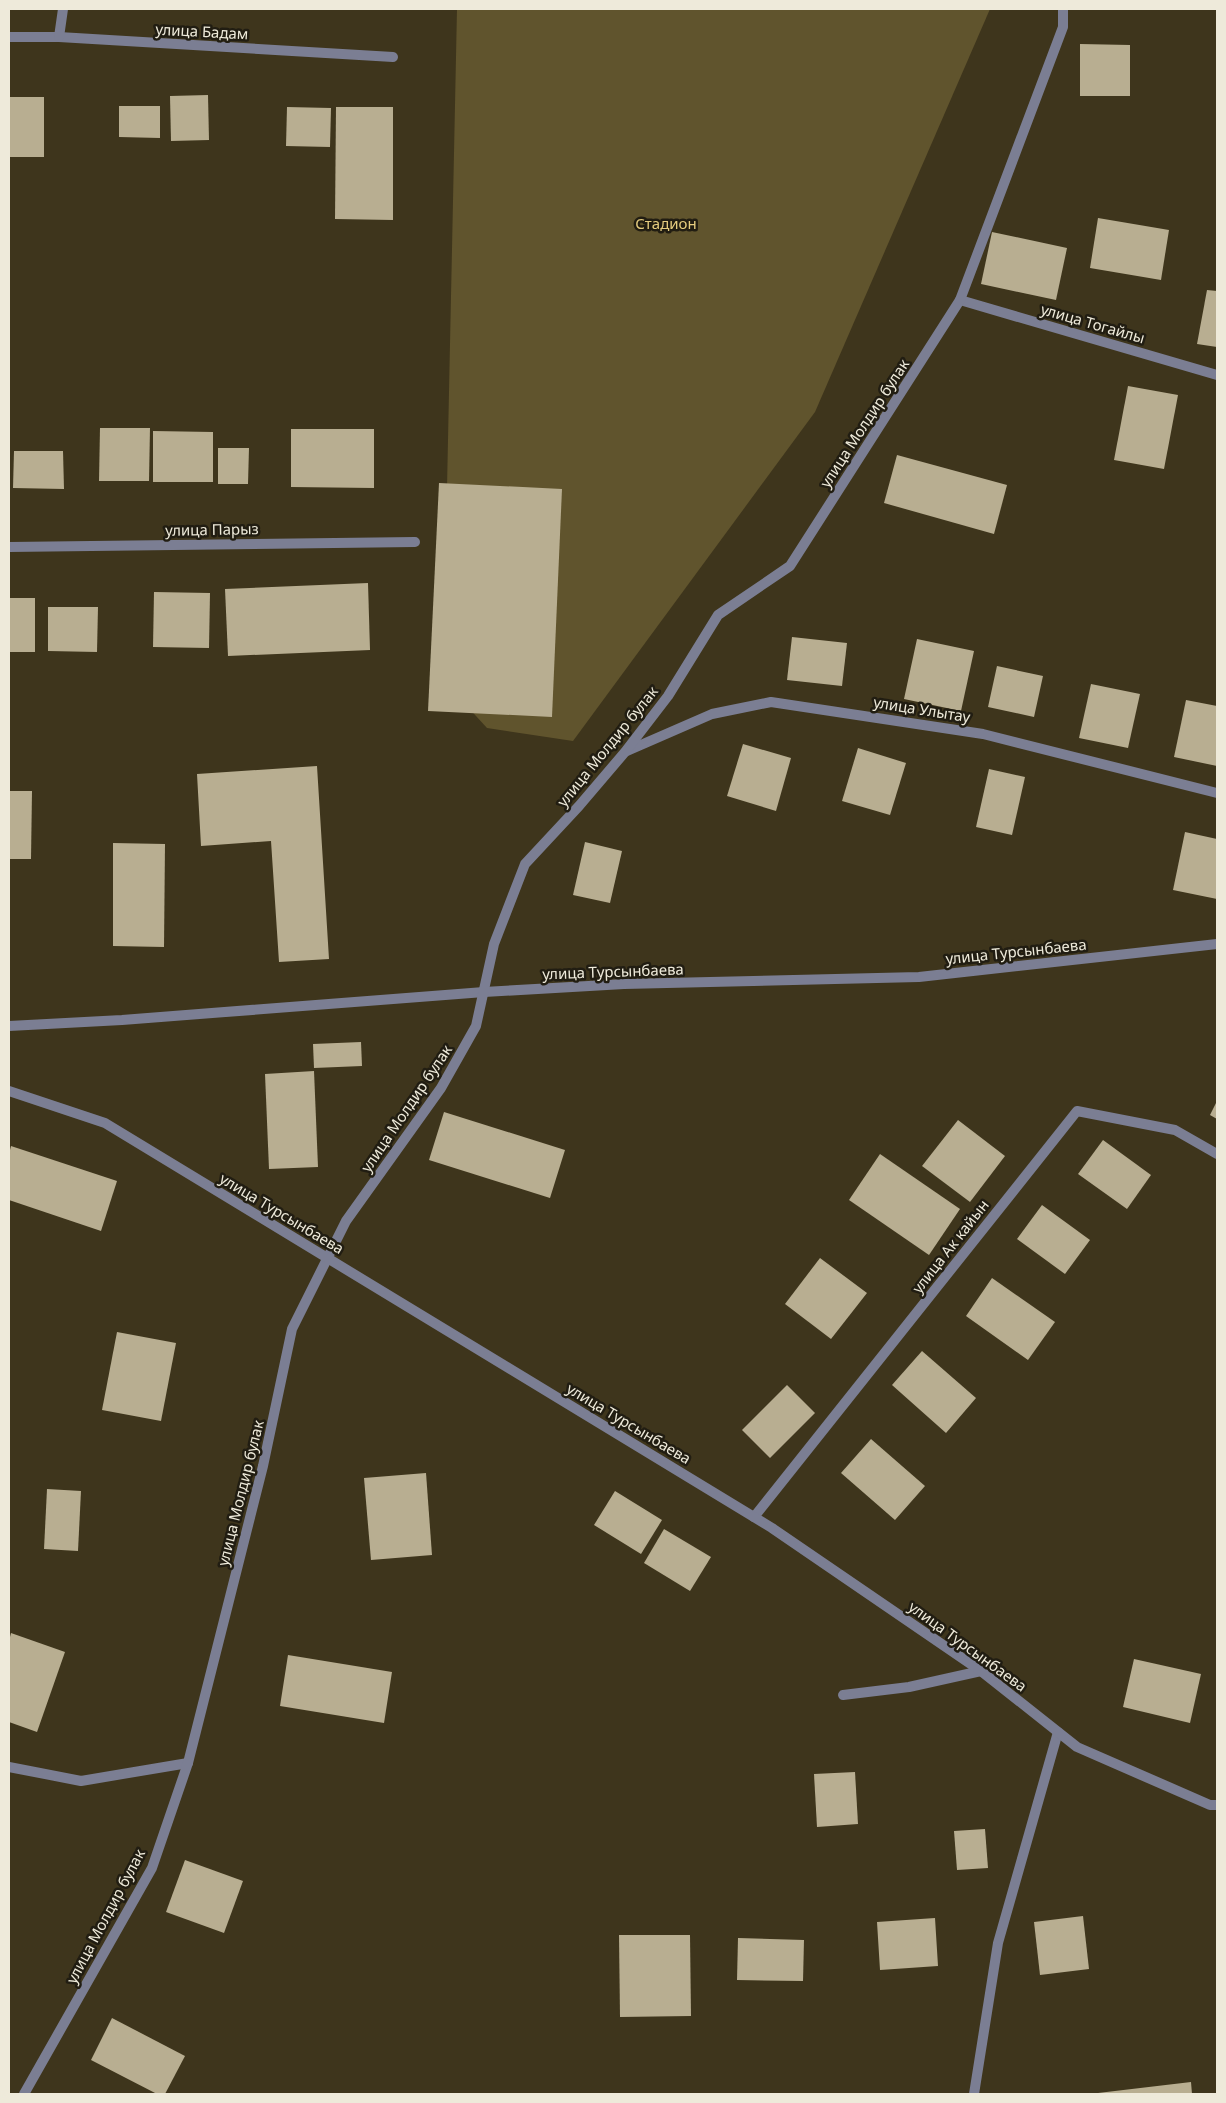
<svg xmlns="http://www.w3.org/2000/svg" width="1226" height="2103" font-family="'Noto Sans',sans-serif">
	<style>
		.green { fill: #60542d }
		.building { fill: #b8ae91 }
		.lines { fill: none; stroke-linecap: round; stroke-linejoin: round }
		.minor { stroke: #7b7e93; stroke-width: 10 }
		.tertiary { stroke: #7b7e93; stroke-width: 10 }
		.labels { text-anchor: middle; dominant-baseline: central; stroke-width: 5; stroke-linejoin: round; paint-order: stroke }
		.street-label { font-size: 15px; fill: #eeeada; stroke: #211d12 }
		.park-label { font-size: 15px; fill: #e5cc7e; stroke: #211d12 }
	</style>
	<rect width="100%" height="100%" fill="#3e351c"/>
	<polygon class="green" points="457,9 990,9 815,412 573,741 487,728 443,680"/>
	<g class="building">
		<polygon points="1080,44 1130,45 1130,96 1080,96"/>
		<polygon points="208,95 209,140 171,141 170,96"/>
		<rect x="9" y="97" width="35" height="60"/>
		<polygon points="119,106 160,106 160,138 119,137"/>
		<polygon points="287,107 331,108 330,147 286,146"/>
		<polygon points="336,107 393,107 393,220 335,219"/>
		<polygon points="1098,218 1169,230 1161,280 1090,268"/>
		<polygon points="992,232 1067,248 1056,300 981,284"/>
		<polygon points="1207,290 1217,291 1217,347 1197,344"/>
		<polygon points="1128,386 1178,395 1164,469 1114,460"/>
		<polygon points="100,428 150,428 149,481 99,481"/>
		<polygon points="291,429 374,429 374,488 291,487"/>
		<polygon points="153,431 213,432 213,482 153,482"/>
		<polygon points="218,448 249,448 248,484 218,484"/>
		<polygon points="14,451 63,451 64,489 13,488"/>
		<polygon points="897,455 1007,485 994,534 884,503"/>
		<polygon points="439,483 562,489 552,717 428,711"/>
		<polygon points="368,583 370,650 228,656 225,589"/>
		<polygon points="154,592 210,593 209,648 153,647"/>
		<rect x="9" y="598" width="26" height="54"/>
		<polygon points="48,607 98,607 97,652 48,651"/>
		<polygon points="792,637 847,643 842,686 787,680"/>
		<polygon points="917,639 974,651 961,711 904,699"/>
		<polygon points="997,666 1043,676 1034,717 988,707"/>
		<polygon points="1091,684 1140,694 1128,748 1079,738"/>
		<polygon points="1186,700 1217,706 1217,766 1174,757"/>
		<polygon points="743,744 791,758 776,811 727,796"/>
		<polygon points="858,748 906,763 890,815 842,801"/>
		<polygon points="317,766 329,959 279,962 271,841 201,846 197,774"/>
		<polygon points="989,769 1025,777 1012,835 976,827"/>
		<polygon points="9,791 32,791 31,859 9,859"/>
		<polygon points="1185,832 1217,839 1217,899 1173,890"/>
		<polygon points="585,842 622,851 610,903 573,895"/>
		<polygon points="113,843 165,844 164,947 113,946"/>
		<polygon points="361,1042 362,1066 314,1068 313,1044"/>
		<polygon points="314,1071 318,1167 269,1169 265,1074"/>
		<polygon points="1217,1101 1217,1119 1210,1115"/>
		<polygon points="444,1112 565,1150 550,1198 429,1160"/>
		<polygon points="958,1120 1005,1156 970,1202 922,1166"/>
		<polygon points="1103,1140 1151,1175 1127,1209 1078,1174"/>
		<polygon points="11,1146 117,1181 101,1231 9,1200 9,1154"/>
		<polygon points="880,1154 960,1209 929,1255 849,1200"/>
		<polygon points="1042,1205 1090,1240 1065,1274 1017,1239"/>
		<polygon points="820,1258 867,1293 831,1339 785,1304"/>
		<polygon points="992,1278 1055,1322 1028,1360 966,1316"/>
		<polygon points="117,1332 176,1343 161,1421 102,1410"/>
		<polygon points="922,1351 976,1398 946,1433 892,1385"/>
		<polygon points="787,1385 815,1413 770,1458 742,1430"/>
		<polygon points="871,1439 925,1486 895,1520 841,1473"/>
		<polygon points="426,1473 432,1555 371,1560 364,1478"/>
		<polygon points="47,1489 81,1491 78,1551 44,1549"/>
		<polygon points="615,1491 662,1520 641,1554 594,1525"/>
		<polygon points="664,1529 711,1557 690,1591 644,1563"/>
		<polygon points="11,1633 65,1652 37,1732 9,1722 9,1641"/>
		<polygon points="288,1655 392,1672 384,1723 280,1706"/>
		<polygon points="1134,1659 1201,1674 1190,1723 1123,1707"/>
		<polygon points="855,1772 858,1824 817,1827 814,1774"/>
		<polygon points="985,1829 988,1868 957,1870 954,1831"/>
		<polygon points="185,1860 243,1881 224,1933 166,1912"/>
		<polygon points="1083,1916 1089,1969 1040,1975 1034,1922"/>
		<polygon points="935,1918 938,1966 880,1970 877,1922"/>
		<polygon points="619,1935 690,1935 691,2016 620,2017"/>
		<polygon points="738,1938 804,1940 803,1981 737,1980"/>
		<polygon points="112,2018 185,2056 165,2094 157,2094 91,2060"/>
		<polygon points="1191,2082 1192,2094 1098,2094 1098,2093"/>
	</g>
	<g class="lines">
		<g class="minor">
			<polyline points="9,37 59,37 393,57"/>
			<polyline points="59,37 63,9"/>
			<polyline points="960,300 1217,375"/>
			<polyline points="9,547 415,542"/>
			<polyline points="627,751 712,714 771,702 983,734 1217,793"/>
			<polyline points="9,1026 122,1020 484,992 624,984 919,977 1217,944"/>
			<polyline points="754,1517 1077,1111 1175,1130 1217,1154"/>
			<polyline points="843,1695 909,1687 981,1671"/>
			<polyline points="9,1767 81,1781 188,1763"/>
			<polyline points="24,2094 152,1868 188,1763 263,1466 292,1329 346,1221 441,1088 476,1026 494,944 525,864 579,806 625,752 668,696 718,615 790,566 960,300 1063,27 1063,9"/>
			<polyline points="974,2094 998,1943 1058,1732"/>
		</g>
		<polyline class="tertiary" points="9,1091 105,1123 772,1528 981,1671 1077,1747 1210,1805 1217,1805"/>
	</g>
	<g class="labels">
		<g class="street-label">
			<text transform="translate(202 31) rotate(3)">улица Бадам</text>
			<text transform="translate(1093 323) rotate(16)">улица Тогайлы</text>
			<text transform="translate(864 423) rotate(-57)">улица Молдир булак</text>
			<text transform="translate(212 529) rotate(-1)">улица Парыз</text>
			<text transform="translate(922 709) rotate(9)">улица Улытау</text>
			<text transform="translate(607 746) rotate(-51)">улица Молдир булак</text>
			<text transform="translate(1016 951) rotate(-6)">улица Турсынбаева</text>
			<text transform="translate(613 971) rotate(-2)">улица Турсынбаева</text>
			<text transform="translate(406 1108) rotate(-56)">улица Молдир булак</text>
			<text transform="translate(282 1213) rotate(31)">улица Турсынбаева</text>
			<text transform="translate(950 1246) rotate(-52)">улица Ак кайын</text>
			<text transform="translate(629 1423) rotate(31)">улица Турсынбаева</text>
			<text transform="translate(240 1493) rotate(-76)">улица Молдир булак</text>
			<text transform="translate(968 1646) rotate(36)">улица Турсынбаева</text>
			<text transform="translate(105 1916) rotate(-62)">улица Молдир булак</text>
		</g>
		<g class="park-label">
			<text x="666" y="223">Стадион</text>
		</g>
	</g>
	<rect width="1226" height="2103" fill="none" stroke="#eeeada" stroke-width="20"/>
</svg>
